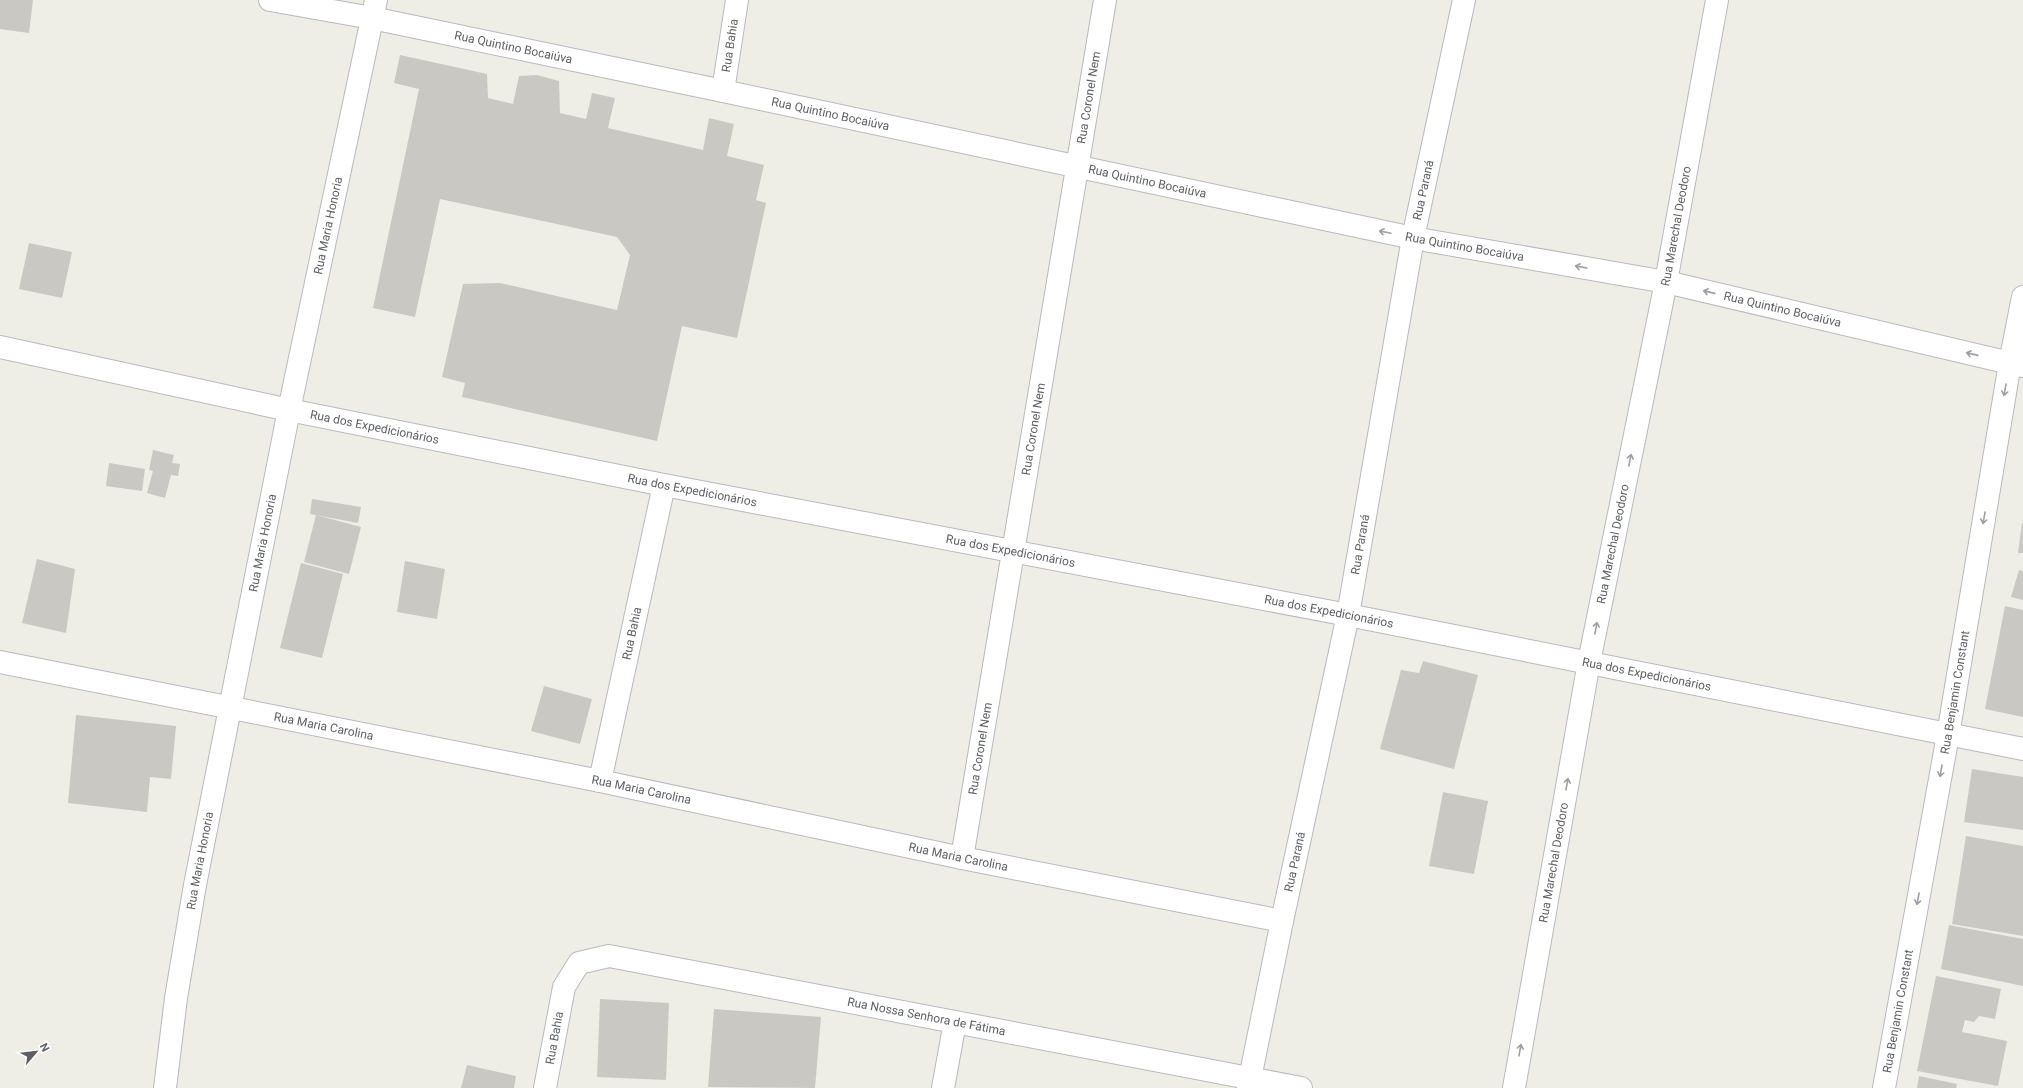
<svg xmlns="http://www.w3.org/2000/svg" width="2023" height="1088" font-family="Roboto,sans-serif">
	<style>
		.building { fill: #cac8c2 }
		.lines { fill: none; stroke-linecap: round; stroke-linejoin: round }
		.minor-casing { stroke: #b8b9be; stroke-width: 24 }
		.minor { stroke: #fff; stroke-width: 22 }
		.oneway { stroke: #9e9fa2 }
		.labels { text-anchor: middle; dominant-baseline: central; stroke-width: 3.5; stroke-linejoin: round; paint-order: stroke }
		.street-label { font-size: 12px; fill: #5d5f64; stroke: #fff }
	</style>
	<rect width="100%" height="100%" fill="#eeeee6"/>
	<g class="building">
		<polygon points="0,0 33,0 29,33 0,29"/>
		<polygon points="400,55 487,74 488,98 513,104 519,76 537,75 559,81 560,113 586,119 592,93 615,98 608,128 703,150 709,118 734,124 727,156 764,165 756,200 766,203 737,338 682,326 657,441 462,397 465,383 442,377 463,284 500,283 617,310 630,255 617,237 440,199 415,317 373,308 419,89 394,83"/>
		<polygon points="29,243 72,252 62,298 19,289"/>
		<polygon points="153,450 174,455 172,463 180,464 178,476 171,475 165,498 147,493 153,471 149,470"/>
		<polygon points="109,463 145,469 142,491 106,486"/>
		<polygon points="312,499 361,507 358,523 310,514"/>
		<polygon points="316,515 361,527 349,574 304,562"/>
		<polygon points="2022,523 2023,523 2023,553 2018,553"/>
		<polygon points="37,559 75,569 66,633 22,623"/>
		<polygon points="405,561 445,569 437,619 397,612"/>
		<polygon points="301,563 343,574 322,658 280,648"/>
		<polygon points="2019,570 2023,571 2023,600 2011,597"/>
		<polygon points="2005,606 2023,610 2023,717 1985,709"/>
		<polygon points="1423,661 1478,675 1454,769 1380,749 1401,670 1419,673"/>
		<polygon points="544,686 592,699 580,744 531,731"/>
		<polygon points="76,715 176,726 171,779 150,777 147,812 68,803"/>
		<polygon points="1972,769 2023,777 2023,830 1964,822"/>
		<polygon points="1443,792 1488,801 1474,874 1429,866"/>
		<polygon points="1966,836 2023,846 2023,936 1952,924"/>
		<polygon points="1949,925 2023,939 2023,986 1941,969"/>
		<polygon points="1936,976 2001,989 1995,1019 1979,1016 1974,1022 1965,1020 1962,1032 2007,1041 1998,1086 1917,1071"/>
		<polygon points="600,999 669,1003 666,1080 597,1077"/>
		<polygon points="714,1009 821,1017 815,1088 708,1087"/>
		<polygon points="467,1065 516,1076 514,1088 461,1088"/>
		<polygon points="1919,1076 1957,1084 1956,1088 1917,1088"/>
	</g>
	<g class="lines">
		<g class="minor-casing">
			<g id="minor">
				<path id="s1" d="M270 0 372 18 723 91 1413 238 1666 282 2023 366"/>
				<path id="s2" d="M723 91 737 0"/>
				<path id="s3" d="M0 347 289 410 664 485 1348 615 2023 749"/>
				<path id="s4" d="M0 662 600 781 962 858 1282 921"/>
				<path id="s5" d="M600 781 664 485"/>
				<path id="s6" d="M962 858 1105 0"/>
				<path id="s7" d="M165 1088 176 998 195 885 289 410 376 0"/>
				<path id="s8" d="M545 1088 564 987 579 963 609 956 1301 1088"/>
				<polyline points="943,1088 955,1022"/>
				<path id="s9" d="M1248 1088 1282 921 1348 615 1413 238 1464 0"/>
				<path id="s10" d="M1514 1088 1589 662 1666 282 1717 0"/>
				<path id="s11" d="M1884 1088 1948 735 2010 363 2023 297"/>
			</g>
		</g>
		<use href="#minor" class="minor"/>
	</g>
	<defs><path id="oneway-shaft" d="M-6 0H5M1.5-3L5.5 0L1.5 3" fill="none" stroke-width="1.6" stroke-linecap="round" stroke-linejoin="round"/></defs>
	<g class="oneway">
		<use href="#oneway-shaft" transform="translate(1385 232) rotate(-168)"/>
		<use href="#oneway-shaft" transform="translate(1581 267) rotate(-170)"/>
		<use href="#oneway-shaft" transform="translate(1709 292) rotate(-167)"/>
		<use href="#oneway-shaft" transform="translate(1972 354) rotate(-167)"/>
		<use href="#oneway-shaft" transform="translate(2005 390) rotate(100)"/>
		<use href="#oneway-shaft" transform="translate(1630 460) rotate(-79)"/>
		<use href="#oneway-shaft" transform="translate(1984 518) rotate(100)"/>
		<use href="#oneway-shaft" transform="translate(1596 628) rotate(-79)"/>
		<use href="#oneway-shaft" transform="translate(1941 771) rotate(100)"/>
		<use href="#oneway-shaft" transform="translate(1567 784) rotate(-80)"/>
		<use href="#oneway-shaft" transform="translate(1918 899) rotate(100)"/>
		<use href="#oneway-shaft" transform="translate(1520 1050) rotate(-80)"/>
	</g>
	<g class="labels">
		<g class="street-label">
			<text stroke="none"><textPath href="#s2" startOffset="46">Rua Bahia</textPath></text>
			<text stroke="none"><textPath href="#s1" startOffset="248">Rua Quintino Bocaiúva</textPath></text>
			<text stroke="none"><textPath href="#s6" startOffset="771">Rua Coronel Nem</textPath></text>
			<text stroke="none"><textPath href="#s1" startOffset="572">Rua Quintino Bocaiúva</textPath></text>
			<text stroke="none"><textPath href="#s1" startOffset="896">Rua Quintino Bocaiúva</textPath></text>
			<text stroke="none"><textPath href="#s9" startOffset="915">Rua Paraná</textPath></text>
			<text stroke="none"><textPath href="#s7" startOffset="878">Rua Maria Honoria</textPath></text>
			<text stroke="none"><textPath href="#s10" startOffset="877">Rua Marechal Deodoro</textPath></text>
			<text stroke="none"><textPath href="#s1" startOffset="1220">Rua Quintino Bocaiúva</textPath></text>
			<text stroke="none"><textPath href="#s1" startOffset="1544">Rua Quintino Bocaiúva</textPath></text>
			<text stroke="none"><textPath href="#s3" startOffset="383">Rua dos Expedicionários</textPath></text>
			<text stroke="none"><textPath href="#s6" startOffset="435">Rua Coronel Nem</textPath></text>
			<text stroke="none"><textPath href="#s3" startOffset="707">Rua dos Expedicionários</textPath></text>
			<text stroke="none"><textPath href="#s7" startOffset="554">Rua Maria Honoria</textPath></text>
			<text stroke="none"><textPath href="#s10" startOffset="553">Rua Marechal Deodoro</textPath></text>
			<text stroke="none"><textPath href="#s9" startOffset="555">Rua Paraná</textPath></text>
			<text stroke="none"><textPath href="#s3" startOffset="1031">Rua dos Expedicionários</textPath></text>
			<text stroke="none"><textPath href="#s3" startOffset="1355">Rua dos Expedicionários</textPath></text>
			<text stroke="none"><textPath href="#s5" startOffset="151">Rua Bahia</textPath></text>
			<text stroke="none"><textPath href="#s3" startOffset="1679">Rua dos Expedicionários</textPath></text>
			<text stroke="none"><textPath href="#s11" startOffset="402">Rua Benjamin Constant</textPath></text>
			<text stroke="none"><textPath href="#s4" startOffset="330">Rua Maria Carolina</textPath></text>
			<text stroke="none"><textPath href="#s6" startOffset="111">Rua Coronel Nem</textPath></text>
			<text stroke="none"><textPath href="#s4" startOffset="654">Rua Maria Carolina</textPath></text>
			<text stroke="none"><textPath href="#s4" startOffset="978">Rua Maria Carolina</textPath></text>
			<text stroke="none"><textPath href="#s7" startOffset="230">Rua Maria Honoria</textPath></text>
			<text stroke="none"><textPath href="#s9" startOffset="231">Rua Paraná</textPath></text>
			<text stroke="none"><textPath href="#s10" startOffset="229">Rua Marechal Deodoro</textPath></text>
			<text stroke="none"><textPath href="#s11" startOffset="78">Rua Benjamin Constant</textPath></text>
			<text stroke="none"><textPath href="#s8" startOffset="485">Rua Nossa Senhora de Fátima</textPath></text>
			<text stroke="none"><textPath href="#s8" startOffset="51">Rua Bahia</textPath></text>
		</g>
	</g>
	<g transform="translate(36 1052) rotate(62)" stroke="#ffffff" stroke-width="3" paint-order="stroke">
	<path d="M0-3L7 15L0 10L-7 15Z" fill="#5d5f64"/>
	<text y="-6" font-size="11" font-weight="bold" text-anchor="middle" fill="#5d5f64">N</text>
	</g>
</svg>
